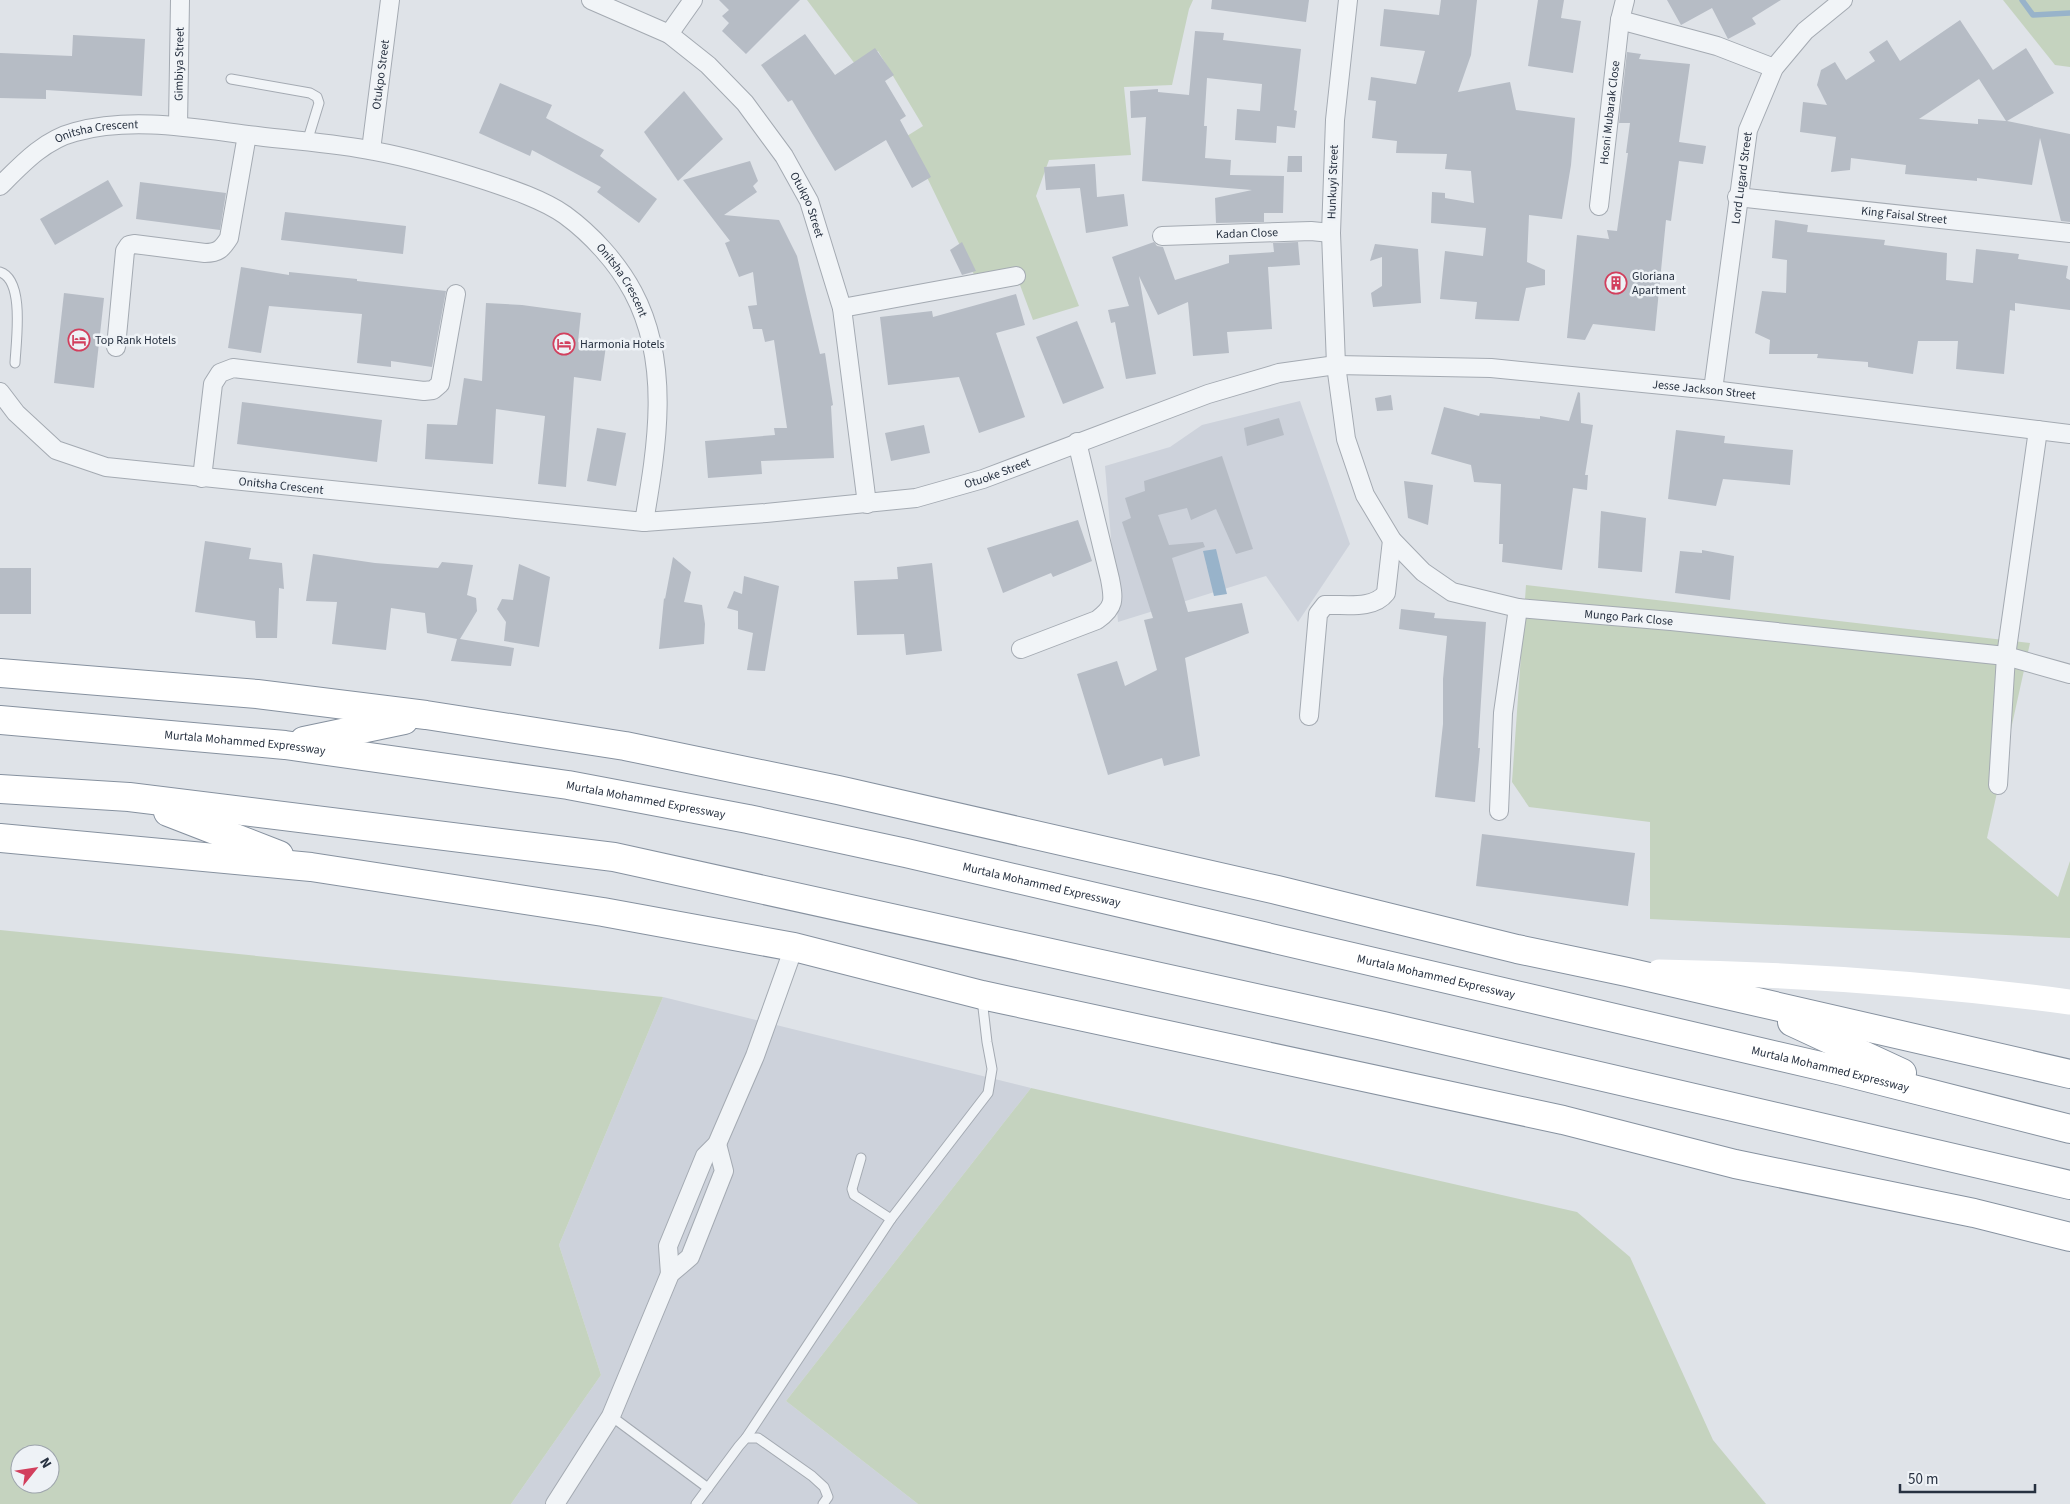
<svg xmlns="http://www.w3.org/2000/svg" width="2070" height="1504" font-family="'Source Sans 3',sans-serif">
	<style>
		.built { fill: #cdd2db }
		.green { fill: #c5d3bf; fill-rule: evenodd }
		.water { fill: #98b3ca }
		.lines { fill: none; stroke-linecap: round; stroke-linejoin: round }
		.stream { stroke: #98b3ca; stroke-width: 5.5 }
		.building { fill: #b6bcc5; fill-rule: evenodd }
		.lane-casing { stroke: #a4aab2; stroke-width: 11 }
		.street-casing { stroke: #a4aab2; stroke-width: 20 }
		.highway-casing { stroke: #86919f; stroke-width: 30 }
		.lane { stroke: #f1f4f7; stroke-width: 9 }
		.street { stroke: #f1f4f7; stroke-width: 18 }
		.secondary { stroke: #fff; stroke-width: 25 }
		.highway { stroke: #fff; stroke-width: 28 }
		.labels { text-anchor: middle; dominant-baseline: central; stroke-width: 5; stroke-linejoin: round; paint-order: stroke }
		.street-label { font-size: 12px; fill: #273140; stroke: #eef2f6 }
		.poi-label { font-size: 12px; fill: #273140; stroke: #eef2f6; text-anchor: start }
	</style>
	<rect width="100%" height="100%" fill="#dfe3e8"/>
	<g class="built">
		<polygon points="1300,401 1350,544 1298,622 1266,576 1118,622 1105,466 1170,447 1202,425"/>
		<polygon points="663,997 1031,1088 786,1401 918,1504 511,1504 601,1375 559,1245"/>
	</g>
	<g class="green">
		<polygon points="807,0 1193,0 1189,9 1172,85 1124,87 1131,155 1049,160 1036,196 1079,306 1033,320 1020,285 982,291 907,136 923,126 878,51 855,64"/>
		<polygon points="2003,0 2070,0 2070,67 2055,65"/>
		<polygon points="1526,585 2030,643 1987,838 2058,897 2070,861 2070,938 1650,919 1650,822 1529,807 1512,782"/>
		<path d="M0 930 663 997 559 1245 601 1375 511 1504H0ZM20 1454H50V1484H20Z"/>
		<polygon points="1031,1088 1577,1212 1630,1257 1713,1440 1766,1504 918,1504 786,1401"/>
	</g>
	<polygon class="water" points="1216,549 1227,594 1214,596 1203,551"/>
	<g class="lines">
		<polyline class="stream" points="2022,0 2033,15 2070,13"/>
	</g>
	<g class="building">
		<polygon points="719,0 800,0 746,54 722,31 729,23 722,16 729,10"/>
		<polygon points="1212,0 1309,0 1306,22 1211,9"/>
		<polygon points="1441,0 1477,0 1471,55 1458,92 1510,82 1516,110 1575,118 1571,165 1562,219 1529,215 1527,262 1545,270 1545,285 1526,288 1519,321 1475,319 1477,302 1440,299 1445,251 1483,256 1486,228 1431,223 1432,192 1445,193 1445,198 1474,203 1471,171 1445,169 1447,154 1396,153 1397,141 1372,138 1376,101 1368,100 1371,77 1416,84 1425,51 1380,46 1384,9 1439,15"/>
		<polygon points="1538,0 1564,0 1561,18 1581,21 1573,73 1528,66"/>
		<polygon points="1667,0 1781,0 1752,18 1756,24 1728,39 1712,8 1681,25"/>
		<path d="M1960 20 1993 70 2026 48 2054 93 2007 121 2070 134V222L2061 221 2040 138 2032 185 1977 178V181L1905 174 1906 165 1851 158 1850 170 1831 172 1836 137 1800 132 1803 102 1827 105 1817 85 1821 70 1835 62 1846 80 1875 61 1869 52 1887 40 1900 61ZM1979 79 2006 121 1978 119V124L1919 119Z"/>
		<polygon points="1195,31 1224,33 1223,40 1301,49 1294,110 1297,111 1295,128 1277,126 1276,143 1235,140 1237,109 1260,111 1262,84 1207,78 1204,126 1207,126 1205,158 1231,160 1230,175 1284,176 1283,213 1264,213 1264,222 1216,223 1215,198 1252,190 1142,181 1146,117 1131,118 1130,91 1158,89 1158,92 1189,95"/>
		<polygon points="805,34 835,75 875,48 894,75 885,81 906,116 900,120 931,177 912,188 886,140 835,171 792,100 788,102 761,65"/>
		<polygon points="73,35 145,39 142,96 46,90 46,99 0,98 0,53 72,56"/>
		<polygon points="1627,52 1641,54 1639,59 1690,64 1679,142 1706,146 1703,164 1679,161 1671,221 1666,220 1655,331 1593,324 1585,340 1567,338 1577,235 1609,239 1607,230 1617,231 1628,153 1626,153 1630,123 1619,123"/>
		<polygon points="500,83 552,105 546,118 604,150 600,156 657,199 639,223 597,192 601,187 532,150 530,156 479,133"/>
		<polygon points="684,91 723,139 678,181 644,132"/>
		<polygon points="1288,156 1302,156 1302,172 1287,172"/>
		<polygon points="750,161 758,181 753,186 757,192 724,215 779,220 797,256 820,354 825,353 833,405 831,406 834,458 761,461 762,474 708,478 705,441 775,435 774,428 787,428 774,340 765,342 762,329 753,329 751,319 748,306 757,305 753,272 739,277 725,243 730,241 683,180"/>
		<polygon points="1095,164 1097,197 1124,194 1128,226 1086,233 1080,188 1046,190 1044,167"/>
		<polygon points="108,180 123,206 55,245 40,219"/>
		<polygon points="140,182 226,193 220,230 136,219"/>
		<polygon points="285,212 406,226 403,254 281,240"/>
		<polygon points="1775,220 1808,225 1807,232 1885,240 1884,245 1947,253 1946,280 1973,283 1976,249 2019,254 2018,259 2068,266 2066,278 2070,280 2070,310 2015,303 2015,311 2010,310 2004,374 1956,369 1958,341 1918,341 1913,374 1868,367 1868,362 1817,358 1818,354 1769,354 1770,340 1755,333 1762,291 1786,293 1787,260 1772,258"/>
		<polygon points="962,242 976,271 962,275 950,250"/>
		<polygon points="1154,242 1157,246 1163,247 1175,280 1229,263 1229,255 1274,252 1273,243 1298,242 1300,265 1268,267 1272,329 1227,332 1229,353 1193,356 1188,302 1158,315 1139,276 1156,374 1126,379 1115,322 1111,323 1108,310 1129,306 1112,257"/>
		<polygon points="1375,244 1418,249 1421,303 1373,307 1371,293 1382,286 1382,257 1370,261"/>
		<polygon points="241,267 289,275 289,272 357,279 357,281 446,291 432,367 391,361 391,367 357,363 362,314 269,306 261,353 228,348"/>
		<polygon points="64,293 104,298 94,388 54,383"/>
		<polygon points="1016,294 1025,325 996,333 1025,417 979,433 959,377 888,385 880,317 932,311 933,317"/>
		<polygon points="486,303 522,305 581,313 578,342 606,346 601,381 574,377 566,487 538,484 545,416 496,409 493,464 425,459 427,424 457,425 464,378 482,381"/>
		<polygon points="1077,321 1104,388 1063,404 1036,337"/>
		<polygon points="1578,392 1580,393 1581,423 1593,425 1585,475 1588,475 1587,490 1573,488 1562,570 1502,562 1503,544 1499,544 1501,484 1474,482 1471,465 1431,454 1444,407 1479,416 1480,413 1540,419 1540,416 1569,421"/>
		<polygon points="1391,395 1393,410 1377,411 1375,398"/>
		<polygon points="242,402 382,420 377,462 237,444"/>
		<polygon points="1279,418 1284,435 1247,446 1244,428"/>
		<polygon points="924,425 930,453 891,461 885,433"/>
		<polygon points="597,428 626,433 616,486 587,481"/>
		<polygon points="1676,430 1725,436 1724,443 1793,450 1790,485 1723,479 1716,506 1668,499"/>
		<polygon points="1222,456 1253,549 1236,554 1216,509 1191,520 1187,508 1158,515 1169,545 1203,542 1205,547 1172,558 1188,612 1242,603 1249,633 1185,658 1200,756 1164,766 1162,758 1108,775 1077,674 1117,661 1125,686 1157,670 1144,620 1153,618 1122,522 1131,518 1125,498 1145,491 1144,481"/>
		<polygon points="1404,481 1433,485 1428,525 1408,518"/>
		<polygon points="1601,511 1646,518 1642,572 1598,568"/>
		<polygon points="1078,520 1092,561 1053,577 1051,573 1003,593 987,548"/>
		<polygon points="205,541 251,548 249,559 282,563 284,589 279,588 277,638 256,638 255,621 195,612"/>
		<polygon points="1702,550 1734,556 1730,600 1675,593 1680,551 1702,553"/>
		<polygon points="313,554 375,563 438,568 442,562 473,565 467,595 476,598 477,611 460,639 478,642 478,644 478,642 514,648 511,666 451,661 457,639 427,633 425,613 391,608 386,650 332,644 337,602 306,601"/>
		<polygon points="673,557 691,572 684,602 702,605 705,624 704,644 659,649 664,598 665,599"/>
		<polygon points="932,563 942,651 906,655 904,634 857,635 854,581 898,579 897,567"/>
		<polygon points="519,564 550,577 539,647 504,641 506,622 497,609 502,599 513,600"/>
		<rect x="0" y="568" width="31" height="46"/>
		<polygon points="744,576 779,586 765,671 747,670 753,633 738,629 738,611 727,608 734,591 742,594"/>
		<polygon points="1401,609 1435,613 1434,618 1486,622 1478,748 1480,748 1475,802 1435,797 1443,724 1443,679 1447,636 1399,629"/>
		<polygon points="1482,834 1635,853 1628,906 1476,886"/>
	</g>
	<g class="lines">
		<g class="lane-casing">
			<g id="lane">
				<polyline points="231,79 310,93 317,97 319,103 307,142"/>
				<path d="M0 272C25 280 16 341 15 363"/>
				<polyline points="861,1158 852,1189 854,1195 891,1219"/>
				<polyline points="611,1416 708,1488"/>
				<polyline points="746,1438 891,1219 988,1093 992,1069 987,1042 982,999"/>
				<polyline points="696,1504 739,1446 746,1438 758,1438 812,1476 824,1487 828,1497 823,1504"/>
			</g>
		</g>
		<g class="street-casing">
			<g id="street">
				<path id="s1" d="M591 0 669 34 708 65 745 103 784 156 809 201 842 308 867 504"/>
				<path id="s2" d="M1348 0 1335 120 1331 233 1336 365 1346 439 1365 495 1392 540 1423 572 1452 592 1518 608 1671 621 2006 656 2070 674"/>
				<polyline points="1620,20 1717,46 1774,68"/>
				<polyline points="669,34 693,0"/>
				<path id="s3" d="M178 126 180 0"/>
				<path id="s4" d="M371 150 390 0"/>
				<path id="s5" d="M0 186C22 164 44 140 75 132 134 116 198 129 257 136 296 141 336 143 374 151 412 158 450 169 487 181 511 189 544 200 565 215 591 234 617 262 633 292 671 363 657 446 644 522L106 467 56 450 16 413 0 392"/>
				<path id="s6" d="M1737 197 2070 233"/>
				<path id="s7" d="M1599 206 1620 20 1625 0"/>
				<path id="s8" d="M1162 236 1311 231 1331 233"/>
				<polyline points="842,308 1016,276"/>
				<path d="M116 347 125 251 129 245 134 244 205 253C218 253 222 249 229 238L247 135"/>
				<path id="s9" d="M1713 390 1748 130 1774 68 1805 31 1843 0"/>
				<polyline points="202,478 213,384 220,373 233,368 424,391 433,390 440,384 456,294"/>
				<path id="s10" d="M644 522 766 513 916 498 983 479 1208 394 1279 373 1336 365 1491 368 1713 390 2070 434"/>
				<path d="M1021 649 1097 620C1115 607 1114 600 1110 579L1077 442"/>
				<path d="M1309 716 1318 614 1325 605C1345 604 1373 610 1386 593L1392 540"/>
				<polyline points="1998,785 2006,656 2038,430"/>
				<polyline points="1499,811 1503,713 1518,608"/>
				<polyline points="670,1274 668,1246 705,1156 717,1144 755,1056 794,947"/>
				<polyline points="555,1504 611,1416 670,1274 690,1257 724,1171 717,1144"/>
			</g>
		</g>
		<g class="highway-casing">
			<g id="highway">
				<polyline points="0,673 257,694 426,715 625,746 838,790 1277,890 1517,949 1627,972 2070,1074"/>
				<path id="s11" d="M0 720 285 745 568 785 748 819 906 853 1842 1071 2070 1129"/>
				<polyline points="304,741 404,720"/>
				<polyline points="0,789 129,797 614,857 1383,1026 2070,1185"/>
				<polyline points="168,812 279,855"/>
				<polyline points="0,838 311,867 603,912 794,947 982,995 1563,1120 1735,1164 1974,1213 2070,1237"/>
				<polyline points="1792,1022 1902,1073"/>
			</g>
		</g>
		<use href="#lane" class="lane"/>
		<use href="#street" class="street"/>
		<path class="secondary" d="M1659 972C1796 974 1934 984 2070 1002"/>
		<use href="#highway" class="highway"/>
	</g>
	<defs>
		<g id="building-ring" transform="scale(1.125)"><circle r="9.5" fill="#eef2f6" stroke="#d23f5d" stroke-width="1.5"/><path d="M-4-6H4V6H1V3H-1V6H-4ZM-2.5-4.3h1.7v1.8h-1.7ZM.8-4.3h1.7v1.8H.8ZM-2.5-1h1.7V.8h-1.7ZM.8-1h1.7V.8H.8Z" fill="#d23f5d"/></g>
		<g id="hotel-ring" transform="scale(1.125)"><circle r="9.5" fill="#eef2f6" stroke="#d23f5d" stroke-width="1.5"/><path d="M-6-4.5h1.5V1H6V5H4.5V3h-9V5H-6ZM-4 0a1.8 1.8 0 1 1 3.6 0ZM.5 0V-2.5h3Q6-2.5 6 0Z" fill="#d23f5d"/></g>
	</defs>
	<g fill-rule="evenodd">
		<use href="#building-ring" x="1616" y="283"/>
		<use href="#hotel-ring" x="79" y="340"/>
		<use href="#hotel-ring" x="564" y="344"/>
	</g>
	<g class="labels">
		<g class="street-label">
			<text stroke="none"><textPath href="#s3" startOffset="62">Gimbiya Street</textPath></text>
			<text stroke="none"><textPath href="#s4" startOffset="76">Otukpo Street</textPath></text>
			<text stroke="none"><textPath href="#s7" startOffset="94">Hosni Mubarak Close</textPath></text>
			<text stroke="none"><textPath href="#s5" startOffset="115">Onitsha Crescent</textPath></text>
			<text stroke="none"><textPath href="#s9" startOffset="214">Lord Lugard Street</textPath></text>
			<text transform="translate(1333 182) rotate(-88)">Hunkuyi Street</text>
			<text stroke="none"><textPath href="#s1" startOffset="308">Otukpo Street</textPath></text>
			<text stroke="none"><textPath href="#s6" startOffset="168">King Faisal Street</textPath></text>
			<text stroke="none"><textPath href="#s8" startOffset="85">Kadan Close</textPath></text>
			<text stroke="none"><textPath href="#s5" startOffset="685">Onitsha Crescent</textPath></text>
			<text stroke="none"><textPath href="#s10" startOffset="1084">Jesse Jackson Street</textPath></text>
			<text stroke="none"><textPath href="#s10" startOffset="358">Otuoke Street</textPath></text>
			<text transform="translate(281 486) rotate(6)">Onitsha Crescent</text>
			<text stroke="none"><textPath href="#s2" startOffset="811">Mungo Park Close</textPath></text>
			<text stroke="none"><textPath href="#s11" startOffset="246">Murtala Mohammed Expressway</textPath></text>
			<text stroke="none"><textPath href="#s11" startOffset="651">Murtala Mohammed Expressway</textPath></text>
			<text stroke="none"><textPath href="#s11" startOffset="1056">Murtala Mohammed Expressway</textPath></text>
			<text stroke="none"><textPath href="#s11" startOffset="1461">Murtala Mohammed Expressway</textPath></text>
			<text stroke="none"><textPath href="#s11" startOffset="1866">Murtala Mohammed Expressway</textPath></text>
		</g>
		<g class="poi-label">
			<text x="1632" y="276">Gloriana<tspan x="1632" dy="14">Apartment</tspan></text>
			<text x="95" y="340">Top Rank Hotels</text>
			<text x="580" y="344">Harmonia Hotels</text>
		</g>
	</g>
	<g transform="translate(35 1469) rotate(60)"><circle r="24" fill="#eef2f6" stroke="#9ea5ad"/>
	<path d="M0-4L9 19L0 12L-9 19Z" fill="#d23f5d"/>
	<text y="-8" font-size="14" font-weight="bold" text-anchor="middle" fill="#273140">N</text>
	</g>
	<path d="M1900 1484v8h135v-8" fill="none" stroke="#273140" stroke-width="2.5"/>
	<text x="1908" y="1484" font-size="15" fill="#273140" stroke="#eef2f6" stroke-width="4" paint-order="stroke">50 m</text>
</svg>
